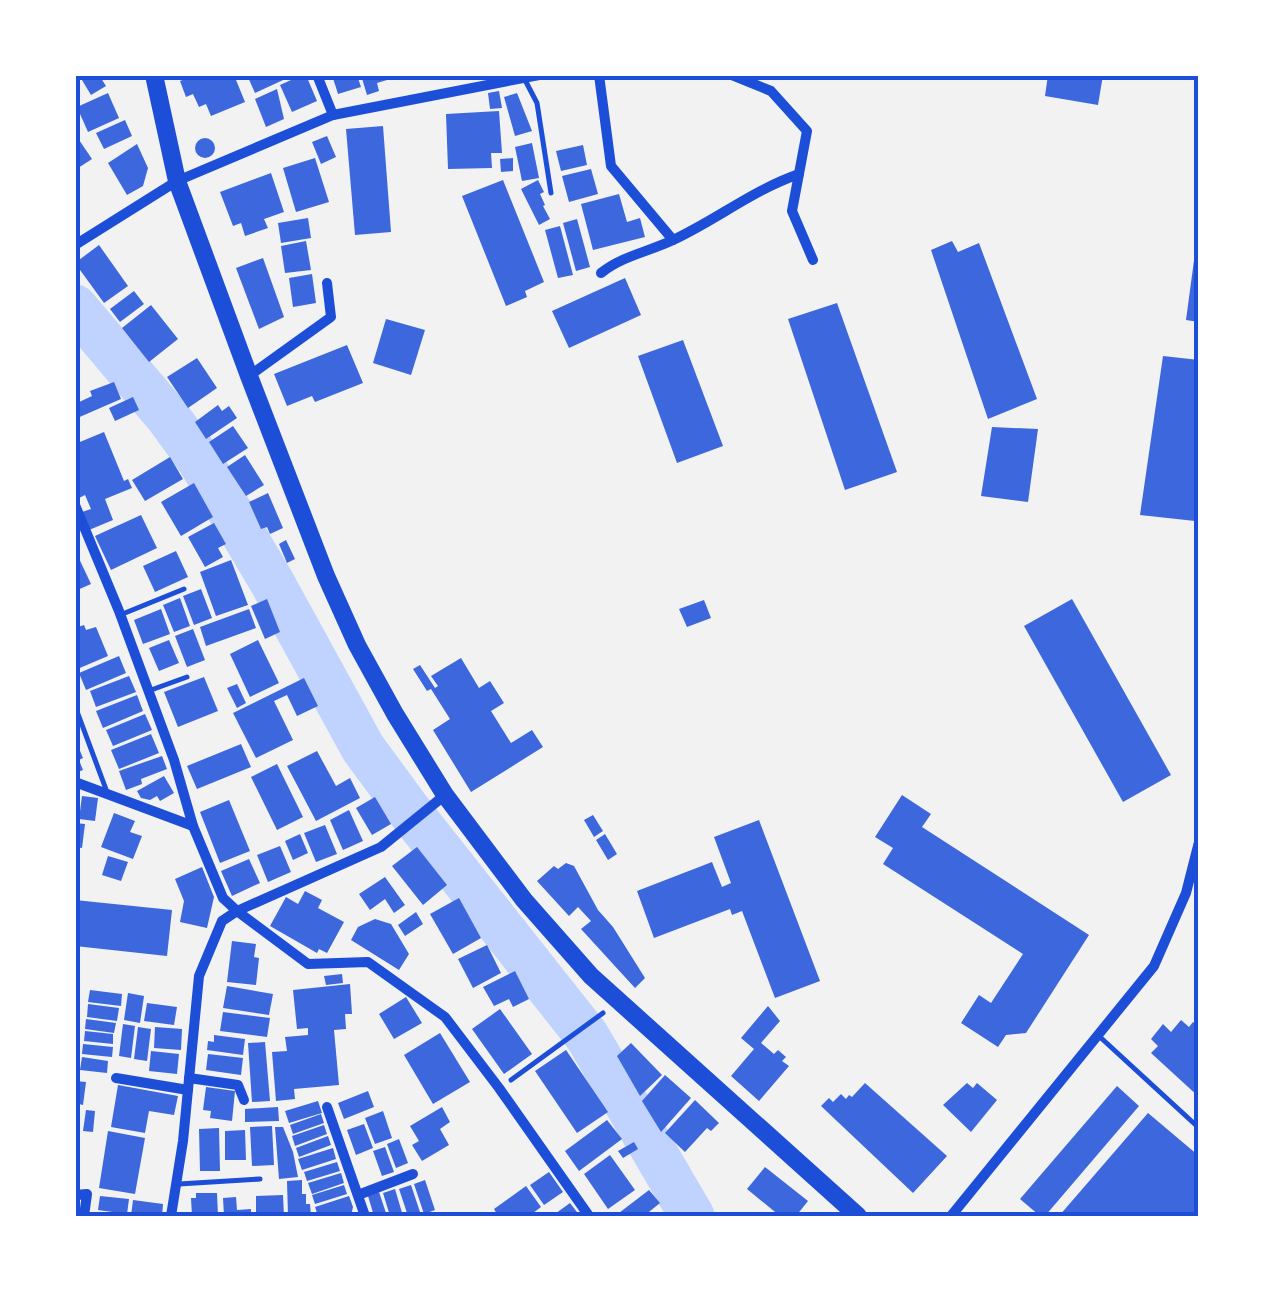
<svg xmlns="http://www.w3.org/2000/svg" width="1274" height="1291" font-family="'Nunito Sans',sans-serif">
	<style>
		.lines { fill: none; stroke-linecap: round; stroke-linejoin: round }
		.river { stroke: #bfd3fe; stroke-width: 45 }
		.building { fill: #3d67dc }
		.path { stroke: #1d4ed8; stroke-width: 5 }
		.service { stroke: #1d4ed8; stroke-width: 5 }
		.minor { stroke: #1d4ed8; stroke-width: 10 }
		.primary { stroke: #1d4ed8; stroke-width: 18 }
		.neatline { fill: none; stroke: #1d4ed8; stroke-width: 4 }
	</style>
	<rect width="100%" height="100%" fill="#f2f2f2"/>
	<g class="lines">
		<polyline class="river" points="75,307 168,417 200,461 273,584 363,748 410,812 587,1036 692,1216"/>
	</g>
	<g class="building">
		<polygon points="79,75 99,75 106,86 91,95"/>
		<polygon points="195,75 234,75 245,102 211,116 206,104 199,107 193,94 186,97 180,81"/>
		<polygon points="247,75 294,75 255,93"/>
		<polygon points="302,75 306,75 317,101 292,112 280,85"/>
		<polygon points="332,75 357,75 361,87 338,94"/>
		<polygon points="361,75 386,75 387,80 377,83 379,91 367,95"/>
		<polygon points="1048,75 1103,75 1098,105 1045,96"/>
		<polygon points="277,89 284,119 266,127 255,99"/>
		<polygon points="499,91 502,108 490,109 488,93"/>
		<polygon points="108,93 119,118 88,132 77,107"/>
		<polygon points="517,93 532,131 515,136 504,97"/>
		<polygon points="499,111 502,153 491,153 492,168 448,169 446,114"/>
		<polygon points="125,120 132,136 104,149 96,133"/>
		<polygon points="383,126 391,232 355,235 346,129"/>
		<polygon points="75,134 92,159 75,170"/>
		<polygon points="327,136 336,157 321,164 312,142"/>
		<circle cx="205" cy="148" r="10"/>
		<polygon points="532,143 539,178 522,181 515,147"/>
		<polygon points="137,144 148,168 143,186 127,195 108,163"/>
		<polygon points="583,145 587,165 561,171 556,151"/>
		<polygon points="315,158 329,202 296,212 283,168"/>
		<polygon points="513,158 513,171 501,172 500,159"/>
		<polygon points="591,169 598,194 569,202 562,176"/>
		<polygon points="271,173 284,212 264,219 268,228 245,236 241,223 233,226 220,192"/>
		<polygon points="503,180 544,282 525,291 527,297 506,306 462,196"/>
		<polygon points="538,180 544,192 540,194 545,205 543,206 550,219 539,225 521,189"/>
		<polygon points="619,194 627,222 640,218 645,237 593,250 581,204"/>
		<polygon points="308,218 311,238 281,243 278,223"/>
		<polygon points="577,219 590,267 576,271 563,223"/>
		<polygon points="560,226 573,275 558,278 545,230"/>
		<polygon points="1197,238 1199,238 1199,322 1186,320"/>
		<polygon points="306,241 311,270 285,273 281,246"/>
		<polygon points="952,241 958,252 979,243 1037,399 988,419 931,250"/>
		<polygon points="99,245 128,286 104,303 75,263"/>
		<polygon points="263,258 284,317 259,329 236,268"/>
		<polygon points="312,274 316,303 293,307 289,278"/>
		<polygon points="625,278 641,315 569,348 552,311"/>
		<polygon points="134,291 144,304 120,322 110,309"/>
		<polygon points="837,303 897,472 845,490 788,319"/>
		<polygon points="151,305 178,339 149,362 122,328"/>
		<polygon points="386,319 425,330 411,375 373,363"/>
		<polygon points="683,340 723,446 677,463 638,356"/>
		<polygon points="347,345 363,383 315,402 312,396 287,406 274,374"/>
		<polygon points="1163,356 1199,360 1199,477 1195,521 1140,515"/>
		<polygon points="197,358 217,388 188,408 167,377"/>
		<polygon points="114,382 121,399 75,419 75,404 92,396 90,391"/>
		<polygon points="133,397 139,410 115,421 109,408"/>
		<polygon points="218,405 222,411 229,406 237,418 206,439 195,422"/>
		<polygon points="233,426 248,448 223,464 209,442"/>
		<polygon points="992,427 1038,429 1028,502 981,496"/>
		<polygon points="104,432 124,481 128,479 132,488 105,499 113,520 89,530 82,512 91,509 85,495 77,499 75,494 75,444"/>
		<polygon points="245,455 264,485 246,496 227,467"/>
		<polygon points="170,457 183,479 145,501 132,480"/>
		<polygon points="194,483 213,517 181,536 161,502"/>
		<polygon points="268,493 283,528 270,534 267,527 261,529 249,502"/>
		<polygon points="141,515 157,548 111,570 95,536"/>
		<polygon points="214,523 226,544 218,548 223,557 205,567 188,537"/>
		<polygon points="286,540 295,559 287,563 279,544"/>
		<polygon points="75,550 91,584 75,591"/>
		<polygon points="176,551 188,577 155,592 143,566"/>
		<polygon points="231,560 248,605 216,616 200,572"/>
		<polygon points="201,589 212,618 194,625 183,596"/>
		<polygon points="180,598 190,626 174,632 163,605"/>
		<polygon points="267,599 280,632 265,639 251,606"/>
		<polygon points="1072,599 1171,775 1123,802 1024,626"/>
		<polygon points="704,600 711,618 687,627 679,609"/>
		<polygon points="161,609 170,634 143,644 134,620"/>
		<polygon points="249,609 256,628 206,646 200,627"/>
		<polygon points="84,625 86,630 96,627 108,656 75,670 75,628"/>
		<polygon points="193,629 205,660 187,667 175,636"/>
		<polygon points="169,640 179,663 159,671 149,648"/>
		<polygon points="258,640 279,683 250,697 230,654"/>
		<polygon points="119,656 126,673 86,690 79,673"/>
		<polygon points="461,658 479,688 490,681 504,703 491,711 511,743 532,730 543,747 471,792 433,730 450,719 431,689 427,691 413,669 420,665 435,688 438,686 431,676"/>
		<polygon points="129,676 136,692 96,707 90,691"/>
		<polygon points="204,677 218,711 178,727 164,692"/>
		<polygon points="304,678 318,706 297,716 287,695 274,701 293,740 256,758 233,713"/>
		<polygon points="237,684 246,703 237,708 227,688"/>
		<polygon points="137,695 143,711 103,728 96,711"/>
		<polygon points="145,714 152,730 113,746 106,730"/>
		<polygon points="151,734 159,753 119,769 111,750"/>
		<polygon points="75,739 83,758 79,760 83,770 75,773"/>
		<polygon points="241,744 251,767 197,789 187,766"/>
		<polygon points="317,751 336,786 350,778 360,798 316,821 287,766"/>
		<polygon points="162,756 167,769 141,779 142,784 126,790 119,771"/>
		<polygon points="277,764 303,817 277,830 251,777"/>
		<polygon points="164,776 174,793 160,801 157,796 150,800 141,798 137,791"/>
		<polygon points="902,795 931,814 922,827 1089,935 1026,1033 1006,1035 998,1047 961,1023 979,995 991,1003 1023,954 883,864 893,848 875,837"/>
		<polygon points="82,796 98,798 95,821 79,819"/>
		<polygon points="375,797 391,824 372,835 356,808"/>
		<polygon points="229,800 250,851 220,863 200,812"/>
		<polygon points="349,810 363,841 343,850 330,820"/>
		<polygon points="114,813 135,821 130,832 142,836 133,859 101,847"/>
		<polygon points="593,815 603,831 594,837 584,820"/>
		<polygon points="759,820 820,981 775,998 742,911 732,915 730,909 654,938 637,891 712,862 722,887 731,883 714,837"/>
		<polygon points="75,823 85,824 82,848 75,847"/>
		<polygon points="325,825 337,854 316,862 304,833"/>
		<polygon points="300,834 308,853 293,860 285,841"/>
		<polygon points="605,834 617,854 608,860 596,840"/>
		<polygon points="280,846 291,872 268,882 257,855"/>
		<polygon points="417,847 447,885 423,905 392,866"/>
		<polygon points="108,856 128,862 121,881 102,875"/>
		<polygon points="249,859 260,883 232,896 221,871"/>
		<polygon points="566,863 574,866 598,910 613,927 645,978 635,988 581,929 591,921 578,907 569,916 537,881 554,866 558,869"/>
		<polygon points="202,867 214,897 207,928 180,922 184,901 175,879"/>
		<polygon points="385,877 405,905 394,913 385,899 370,910 359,894"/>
		<polygon points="305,891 322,900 318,908 344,922 327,953 319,949 317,953 270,926 286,897 298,904"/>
		<polygon points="459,898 481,938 453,954 430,914"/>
		<polygon points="75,900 172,910 167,956 75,946"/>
		<polygon points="416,912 423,924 405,936 398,925"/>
		<polygon points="375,919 391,924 409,954 399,970 351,940 358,927"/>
		<polygon points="232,941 256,944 254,957 259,958 256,985 227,982"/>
		<polygon points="487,945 501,973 473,988 458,959"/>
		<polygon points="515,971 529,999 513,1007 509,999 494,1006 483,987"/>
		<polygon points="342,974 343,983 326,985 324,976"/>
		<polygon points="350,984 352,1014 345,1014 346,1029 334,1030 339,1085 294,1089 295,1099 276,1101 272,1052 287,1051 285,1037 308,1035 308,1028 297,1029 293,990"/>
		<polygon points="227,986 273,994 269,1015 223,1008"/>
		<polygon points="90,990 122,994 121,1006 88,1002"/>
		<polygon points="128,993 144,996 140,1023 124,1020"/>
		<polygon points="406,997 422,1023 394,1039 379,1014"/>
		<polygon points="147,1003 177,1007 174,1025 144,1021"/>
		<polygon points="88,1004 119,1008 117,1021 87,1017"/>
		<polygon points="768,1006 780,1021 761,1043 774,1054 778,1050 786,1057 782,1061 789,1066 759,1101 731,1076 754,1049 741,1038"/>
		<polygon points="500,1009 532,1054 504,1074 472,1029"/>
		<polygon points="223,1012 270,1018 267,1037 220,1031"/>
		<polygon points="86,1019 116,1023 114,1033 85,1029"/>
		<polygon points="1181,1020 1189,1027 1193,1022 1199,1027 1199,1097 1151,1053 1158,1046 1151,1039 1163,1024 1171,1032"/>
		<polygon points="123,1024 135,1026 131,1058 119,1056"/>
		<polygon points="138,1027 151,1029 147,1061 134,1059"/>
		<polygon points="155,1027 182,1029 181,1050 154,1048"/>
		<polygon points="85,1031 113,1034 113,1044 84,1041"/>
		<polygon points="440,1033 470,1082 433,1104 404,1055"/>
		<polygon points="214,1035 245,1039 243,1055 207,1050 208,1041 214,1042"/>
		<polygon points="265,1042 270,1101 252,1102 248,1043"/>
		<polygon points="631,1043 662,1075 640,1096 617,1056"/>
		<polygon points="83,1044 113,1047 112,1057 82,1054"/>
		<polygon points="566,1050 608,1112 577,1133 535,1071"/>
		<polygon points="151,1051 179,1054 177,1074 149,1071"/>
		<polygon points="208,1054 243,1058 241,1075 206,1070"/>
		<polygon points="82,1057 108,1061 107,1073 80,1070"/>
		<polygon points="665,1075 691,1098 661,1132 642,1101"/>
		<polygon points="75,1081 86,1082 83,1105 75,1103"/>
		<polygon points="865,1083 947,1156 913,1193 821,1106 829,1098 833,1102 841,1094 846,1099 849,1095 852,1097"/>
		<polygon points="967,1083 973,1088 977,1083 997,1100 971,1132 943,1105"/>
		<polygon points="118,1085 178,1096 174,1115 149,1111 145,1133 111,1127"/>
		<polygon points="1117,1086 1139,1106 1045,1216 1040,1216 1020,1199"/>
		<polygon points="206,1087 235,1091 232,1121 210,1118 211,1111 203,1110"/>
		<polygon points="368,1091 374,1107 344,1119 338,1103"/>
		<polygon points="695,1100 719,1123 711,1131 707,1128 685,1152 665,1133"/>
		<polygon points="318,1101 322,1113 289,1123 285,1111"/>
		<polygon points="278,1107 279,1121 245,1122 245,1109"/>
		<polygon points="442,1107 450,1122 440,1129 449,1145 422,1161 412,1145 419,1141 410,1126"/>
		<polygon points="86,1110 95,1111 93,1132 83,1131"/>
		<polygon points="383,1111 392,1138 375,1144 365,1118"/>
		<polygon points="1148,1113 1199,1156 1199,1216 1059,1216"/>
		<polygon points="321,1114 324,1123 293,1134 290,1125"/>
		<polygon points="607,1120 622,1139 579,1171 565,1151"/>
		<polygon points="364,1124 373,1148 356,1155 347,1130"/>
		<polygon points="324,1125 327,1134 295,1146 292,1136"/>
		<polygon points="272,1126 274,1165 252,1166 250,1127"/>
		<polygon points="275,1127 283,1127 293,1152 298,1177 279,1179"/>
		<polygon points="219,1128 220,1171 200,1171 199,1129"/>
		<polygon points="245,1130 246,1160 225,1160 225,1131"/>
		<polygon points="108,1131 145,1138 135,1194 99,1188"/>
		<polygon points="328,1136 331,1145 299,1157 296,1148"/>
		<polygon points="399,1139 408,1163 396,1168 387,1144"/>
		<polygon points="634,1142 638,1149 623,1158 618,1151"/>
		<polygon points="385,1147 394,1172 382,1176 373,1151"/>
		<polygon points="333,1148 336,1159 302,1170 298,1159"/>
		<polygon points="610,1155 635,1190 608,1209 584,1174"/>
		<polygon points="337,1162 340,1171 307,1181 304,1172"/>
		<polygon points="765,1167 808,1201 796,1216 780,1216 747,1189"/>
		<polygon points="549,1172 563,1192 544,1205 530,1185"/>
		<polygon points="341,1173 344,1183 312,1194 308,1183"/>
		<polygon points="302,1180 302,1194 306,1194 306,1204 310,1204 311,1216 288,1216 287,1181"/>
		<polygon points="425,1180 435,1210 424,1214 414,1184"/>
		<polygon points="344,1185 347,1194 315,1204 312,1195"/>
		<polygon points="411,1185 421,1215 418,1216 408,1216 399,1189"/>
		<polygon points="526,1186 541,1207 529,1216 498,1216 494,1209"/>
		<polygon points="395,1189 403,1216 390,1216 383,1193"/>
		<polygon points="649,1190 660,1203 644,1216 615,1216"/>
		<polygon points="379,1192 387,1216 374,1216 368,1196"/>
		<polygon points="196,1193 217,1193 218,1216 192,1216 191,1198 196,1198"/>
		<polygon points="283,1195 284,1216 256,1216 256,1196"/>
		<polygon points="100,1196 129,1199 127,1214 98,1210"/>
		<polygon points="349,1196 353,1207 351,1216 318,1216 315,1207"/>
		<polygon points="236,1197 237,1210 251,1209 251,1216 224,1216 223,1198"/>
		<polygon points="133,1200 163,1204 162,1216 131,1216"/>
		<polygon points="570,1203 580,1216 552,1216"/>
	</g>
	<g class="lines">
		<polyline class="path" points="511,1080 603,1013"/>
		<g class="service">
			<polyline points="525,80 537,103 551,193"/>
			<polyline points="120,615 184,589"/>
			<polyline points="151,690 187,677"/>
			<polyline points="75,706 107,792"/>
			<polyline points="1100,1037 1199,1128"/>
			<polyline points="179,1184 260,1179"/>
		</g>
		<g class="minor">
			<polyline points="317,75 333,115"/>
			<polyline points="599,75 611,166 673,240"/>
			<polyline points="732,75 771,91 807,131 792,211 813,260"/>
			<polyline points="75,245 177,181 333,115 539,75"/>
			<path d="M601 273C622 256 648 252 673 240 716 220 753 190 799 174"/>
			<polyline points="249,376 331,317 327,283"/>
			<polyline points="75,505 119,611 174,760 193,826 223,898 237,911 308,964 368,962 445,1017 499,1088 589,1216"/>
			<polyline points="75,782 193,826"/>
			<polyline points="116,1078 188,1090"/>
			<polyline points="189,1078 238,1085 244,1100"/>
			<polyline points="327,1107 365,1216"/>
			<polyline points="75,1195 87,1194 84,1216"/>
			<polyline points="358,1195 413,1174"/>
			<polyline points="171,1216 183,1141 199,976 222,921 237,911 381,847 445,795"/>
			<polyline points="951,1216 1154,966 1186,893 1199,842"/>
		</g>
		<polyline class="primary" points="154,75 177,181 249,376 326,576 357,645 395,714 445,795 524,900 591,976 858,1216"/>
	</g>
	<rect width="1274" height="1291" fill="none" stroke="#ffffff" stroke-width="155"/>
	<rect x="78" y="78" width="1118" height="1136" class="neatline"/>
</svg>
